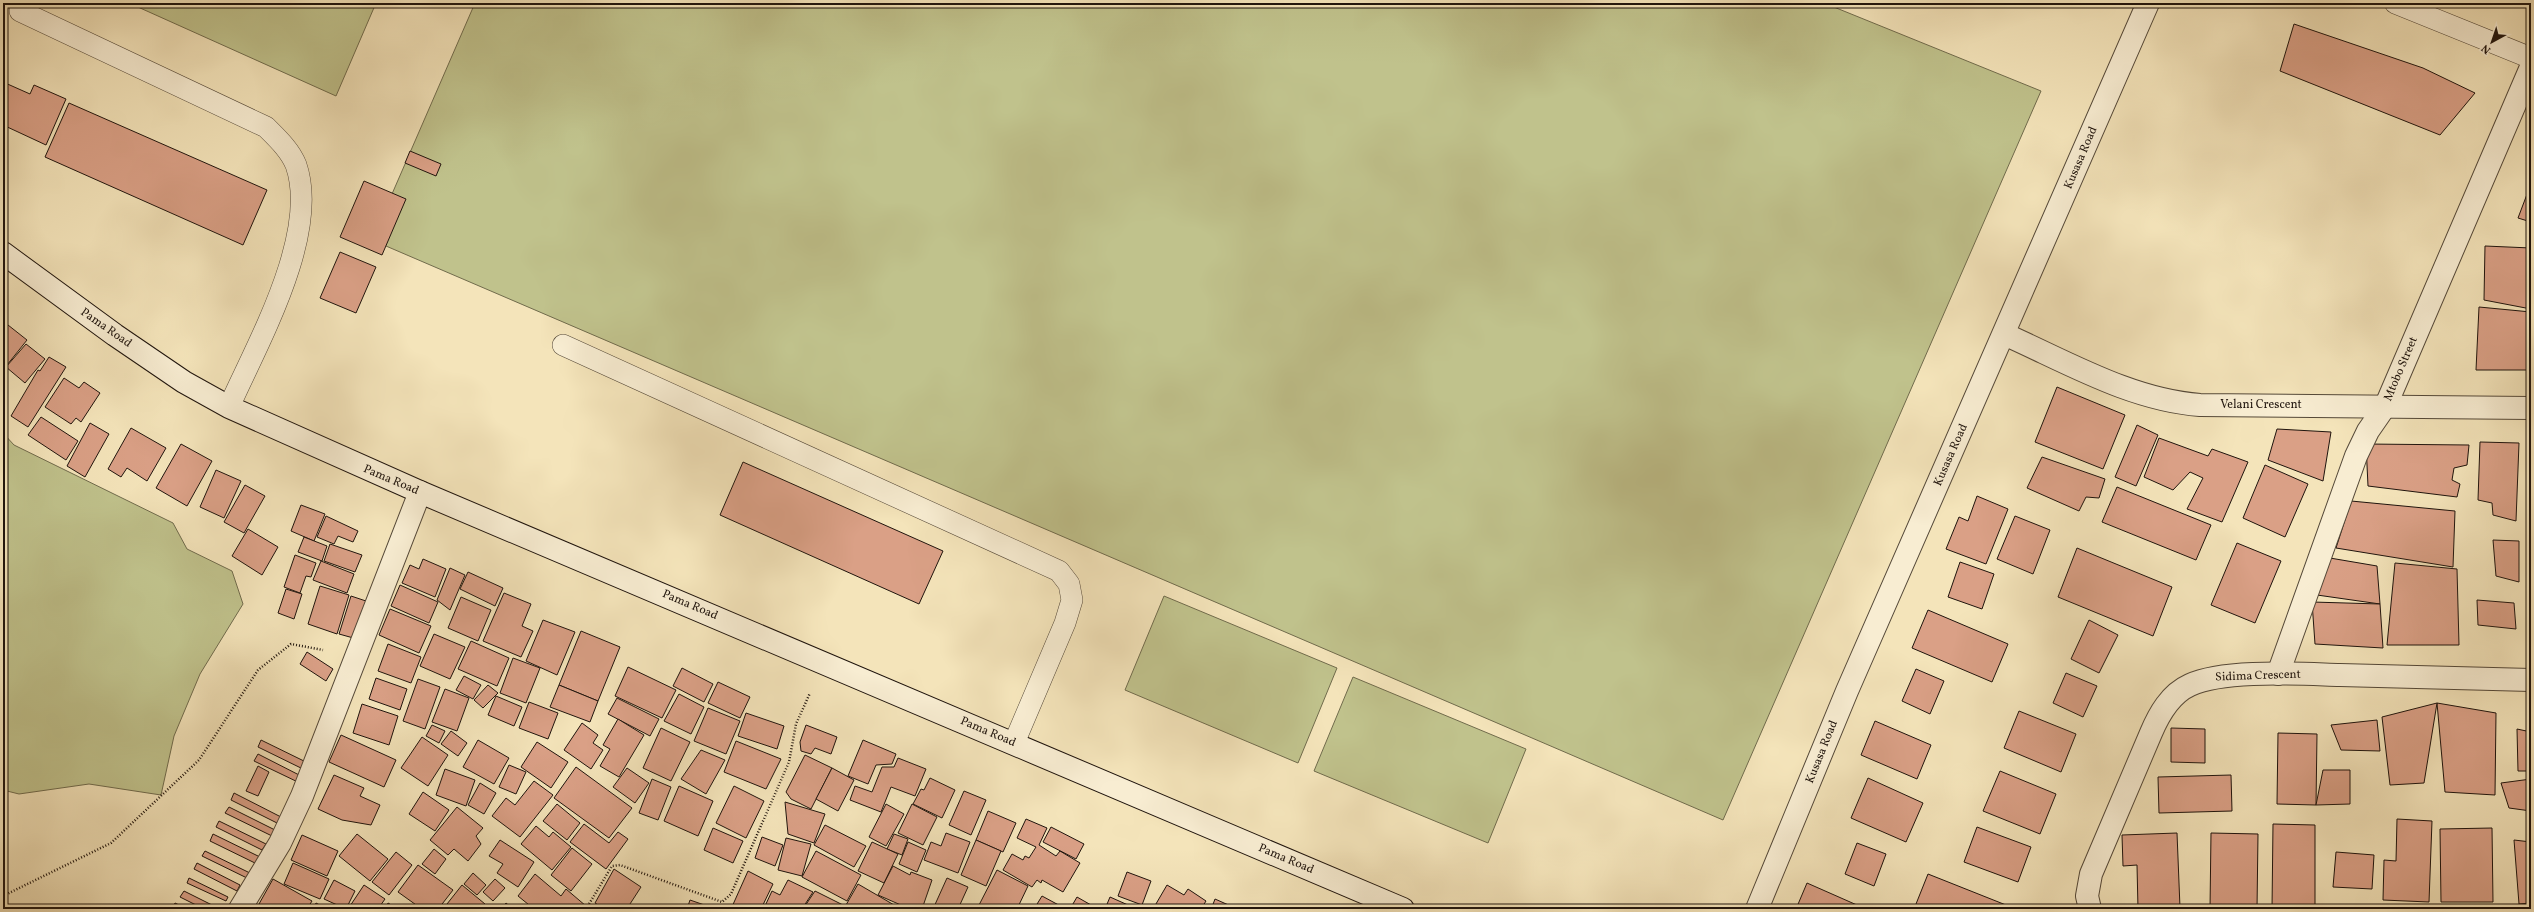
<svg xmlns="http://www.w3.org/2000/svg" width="2534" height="912" font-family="Vollkorn,serif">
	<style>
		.green { fill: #c0c28c; stroke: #706b4c }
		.building { fill: #daa086; stroke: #1f140d }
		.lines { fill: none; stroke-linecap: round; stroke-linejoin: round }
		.lane-casing { stroke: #544838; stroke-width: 22 }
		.street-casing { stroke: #544838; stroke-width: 24 }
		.secondary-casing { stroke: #1f140d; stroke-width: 24 }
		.path { stroke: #1f140d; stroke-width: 2.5; stroke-dasharray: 1 2; stroke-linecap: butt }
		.lane { stroke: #f8edd2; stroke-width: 21 }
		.street { stroke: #f8edd2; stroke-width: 22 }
		.secondary { stroke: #f8edd2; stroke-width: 22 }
		.labels { text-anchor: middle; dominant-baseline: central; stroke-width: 3.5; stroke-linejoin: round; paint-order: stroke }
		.street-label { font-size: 12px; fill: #1f140d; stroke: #f8edd2 }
	</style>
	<rect width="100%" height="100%" fill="#f4e4ba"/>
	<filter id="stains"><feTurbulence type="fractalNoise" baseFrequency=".005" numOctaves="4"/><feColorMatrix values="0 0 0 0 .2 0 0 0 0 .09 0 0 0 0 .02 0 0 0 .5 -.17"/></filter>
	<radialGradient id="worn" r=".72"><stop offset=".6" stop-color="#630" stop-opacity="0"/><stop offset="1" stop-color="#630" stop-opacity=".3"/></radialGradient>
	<g class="green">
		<polygon points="129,3 376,3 336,96"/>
		<polygon points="475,3 1824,3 2041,91 1723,820 372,240"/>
		<polygon points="3,433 14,445 173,523 187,549 232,571 243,604 200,674 174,736 161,795 89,784 19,794 3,790"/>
		<polygon points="1164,596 1337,668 1298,763 1125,690"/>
		<polygon points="1353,677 1526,749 1488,843 1314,771"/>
	</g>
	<g class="building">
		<polygon points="2294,24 2423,68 2475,93 2440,135 2280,71"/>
		<polygon points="3,82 30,94 34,85 66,99 46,145 3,125"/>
		<polygon points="69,103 267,190 243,245 45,157"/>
		<polygon points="410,151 441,164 436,176 405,163"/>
		<polygon points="364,181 406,199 382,255 340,237"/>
		<polygon points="2529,189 2531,189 2531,222 2518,218"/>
		<polygon points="2485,246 2531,248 2531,309 2484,300"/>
		<polygon points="340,252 376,267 356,313 320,298"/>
		<polygon points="2479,307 2531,312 2531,370 2476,370"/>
		<polygon points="8,325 27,340 3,370 3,332"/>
		<polygon points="26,344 45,359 25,383 6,367"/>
		<polygon points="49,357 66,367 28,427 11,416 38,370 40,371"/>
		<polygon points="64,378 79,388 84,382 100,393 81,422 76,418 71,424 45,407"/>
		<polygon points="2057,387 2125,415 2103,469 2035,442"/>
		<polygon points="41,417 78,441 66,460 28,435"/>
		<polygon points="90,423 109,434 85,477 67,466"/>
		<polygon points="2137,425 2158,435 2136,486 2115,477"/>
		<polygon points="131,428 166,448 147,481 127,468 121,477 108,469"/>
		<polygon points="2277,429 2331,432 2323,481 2268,460"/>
		<polygon points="2159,438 2208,456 2212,449 2248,462 2222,522 2187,509 2203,478 2190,472 2173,490 2144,477"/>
		<polygon points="2480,442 2519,443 2516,521 2493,515 2492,503 2478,500"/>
		<polygon points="181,444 212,461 187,506 156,488"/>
		<polygon points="2366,444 2469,445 2467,465 2454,468 2452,480 2460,484 2457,497 2368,486"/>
		<polygon points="2042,457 2105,479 2099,498 2086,497 2079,511 2027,488"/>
		<polygon points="743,462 943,551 919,604 720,515"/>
		<polygon points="2265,465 2308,484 2285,537 2243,518"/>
		<polygon points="216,470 241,481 224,518 200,507"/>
		<polygon points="245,485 265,496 244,533 224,522"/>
		<polygon points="2117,487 2211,525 2196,560 2102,522"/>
		<polygon points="1977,496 2008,509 1986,564 1946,549 1959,517 1968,521"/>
		<polygon points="2351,501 2455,511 2453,567 2336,548"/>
		<polygon points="301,505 325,514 314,541 291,531"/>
		<polygon points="326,516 358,531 353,542 338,536 334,544 317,537"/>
		<polygon points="2015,516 2050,530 2033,574 1997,559"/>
		<polygon points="248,529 278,547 262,575 232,556"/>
		<polygon points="304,537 327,546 322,561 298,552"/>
		<polygon points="2493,540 2519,541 2519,582 2496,576"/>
		<polygon points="2237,543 2281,561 2255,623 2211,605"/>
		<polygon points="330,544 362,555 355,572 324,561"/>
		<polygon points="2077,548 2172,587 2153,636 2058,597"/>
		<polygon points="295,555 316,563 311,577 306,576 300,593 284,587"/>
		<polygon points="2324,557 2377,566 2380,604 2317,595"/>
		<polygon points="423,559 446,569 435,597 402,583 410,565 419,569"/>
		<polygon points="321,561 354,574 347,593 313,580"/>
		<polygon points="1960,562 1994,574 1982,609 1948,597"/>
		<polygon points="2395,563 2457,569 2459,645 2387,645"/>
		<polygon points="450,568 465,575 450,610 437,600"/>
		<polygon points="468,572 503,588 495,606 460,589"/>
		<polygon points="400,585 438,602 429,623 391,606"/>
		<polygon points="320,586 349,595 337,634 308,624"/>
		<polygon points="286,589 302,594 294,619 278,613"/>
		<polygon points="2528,591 2531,591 2531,627 2529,627"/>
		<polygon points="504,593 531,604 522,626 533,631 521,657 483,641"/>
		<polygon points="351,596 369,602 357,639 339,634"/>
		<polygon points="461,597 491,610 478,641 448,628"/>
		<polygon points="2477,600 2514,603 2516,629 2478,625"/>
		<polygon points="2312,602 2380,604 2383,648 2315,644"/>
		<polygon points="390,609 431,626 419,653 379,635"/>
		<polygon points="1928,610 2008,644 1992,682 1912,648"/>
		<polygon points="543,620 575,632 557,675 526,661"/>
		<polygon points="2089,620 2118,635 2099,673 2071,659"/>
		<polygon points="581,631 620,647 598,701 559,685"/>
		<polygon points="434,634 465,647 450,679 420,666"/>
		<polygon points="471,641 509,658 497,686 458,669"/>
		<polygon points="388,644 421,657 411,683 378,671"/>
		<polygon points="307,652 333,669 326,681 300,664"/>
		<polygon points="513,658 540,668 526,703 500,693"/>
		<polygon points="628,667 676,690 662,718 615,696"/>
		<polygon points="682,668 713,684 704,702 673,686"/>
		<polygon points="1916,669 1944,681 1930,714 1902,701"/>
		<polygon points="2066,673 2097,686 2083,717 2053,703"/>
		<polygon points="464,676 481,685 473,699 456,690"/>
		<polygon points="376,678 407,689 400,710 369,699"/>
		<polygon points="418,679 440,687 425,729 403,721"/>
		<polygon points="718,682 750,697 740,718 708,703"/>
		<polygon points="488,685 498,693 483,708 474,700"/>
		<polygon points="559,685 598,701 590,722 550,707"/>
		<polygon points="445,689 469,698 457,731 432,722"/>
		<polygon points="679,694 704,707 691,734 664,721"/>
		<polygon points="496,696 522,707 514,726 488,715"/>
		<polygon points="617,698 659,719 650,736 608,714"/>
		<polygon points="529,702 558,713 548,739 519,728"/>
		<polygon points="2437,703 2496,713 2495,795 2445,792"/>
		<polygon points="2437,703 2424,783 2390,785 2382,717"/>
		<polygon points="362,704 398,716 389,745 353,733"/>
		<polygon points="708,708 740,721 726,754 694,741"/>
		<polygon points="2019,711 2076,734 2061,772 2004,748"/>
		<polygon points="746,713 784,726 777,749 738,736"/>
		<polygon points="618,719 644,735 619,777 600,766 610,749 603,745"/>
		<polygon points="2377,720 2380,751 2341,750 2331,725"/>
		<polygon points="1875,721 1931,745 1917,779 1861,755"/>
		<polygon points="582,723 598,735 593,743 603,750 591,769 564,750"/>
		<polygon points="432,725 445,731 439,743 426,736"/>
		<polygon points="806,725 837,737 831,754 815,748 811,754 801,751 800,742"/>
		<polygon points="661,728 690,742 671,781 643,768"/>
		<polygon points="2171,728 2205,729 2205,763 2171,762"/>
		<polygon points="2517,729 2531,732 2531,771 2518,771"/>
		<polygon points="451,731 467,743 458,756 441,744"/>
		<polygon points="2278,733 2317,734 2316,805 2277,804"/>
		<polygon points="341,735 396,760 384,787 329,762"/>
		<polygon points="422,737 448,755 428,786 401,768"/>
		<polygon points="261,740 308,763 305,770 258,747"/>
		<polygon points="478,740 509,758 494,784 463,767"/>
		<polygon points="863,740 896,754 892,764 876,765 868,784 848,776"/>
		<polygon points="736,741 781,759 766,789 724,772"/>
		<polygon points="537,742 568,762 551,788 521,767"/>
		<polygon points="701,750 725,760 706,794 681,779"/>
		<polygon points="258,754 305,778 302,784 254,761"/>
		<polygon points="805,755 832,768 811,809 791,799 786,792"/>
		<polygon points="898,758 926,769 915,796 891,787 881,812 850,800 855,786 872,792 882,767 894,767"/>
		<polygon points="509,765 526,772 516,794 499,787"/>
		<polygon points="258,766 269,772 258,796 246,791"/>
		<polygon points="576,767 632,808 609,838 554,798"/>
		<polygon points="627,768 649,783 635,803 613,787"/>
		<polygon points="832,768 854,780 838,811 816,799"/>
		<polygon points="445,769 475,780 466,806 436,795"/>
		<polygon points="2323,770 2350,770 2350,804 2316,805"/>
		<polygon points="2000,771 2056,794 2040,834 1983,811"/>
		<polygon points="334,775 364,788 360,796 380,805 371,825 342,820 318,809"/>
		<polygon points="2231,775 2232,811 2159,813 2158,777"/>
		<polygon points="930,778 955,790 942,818 913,804 921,789 924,790"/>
		<polygon points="1868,778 1923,803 1906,842 1851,818"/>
		<polygon points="652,779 671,787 658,820 639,813"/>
		<polygon points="2531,779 2531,811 2509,808 2501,783"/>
		<polygon points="534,781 553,795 520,837 492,816 506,798 515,805"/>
		<polygon points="480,783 496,793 484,814 468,805"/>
		<polygon points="679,786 713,801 698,836 664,821"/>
		<polygon points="734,786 764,801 746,838 716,823"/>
		<polygon points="964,791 986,800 971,835 949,825"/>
		<polygon points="423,792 449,810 435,831 409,814"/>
		<polygon points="234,793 281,817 277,823 231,800"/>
		<polygon points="785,802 825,814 814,843 788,834"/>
		<polygon points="557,804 580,823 567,840 543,821"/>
		<polygon points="886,804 904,814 886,846 869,837"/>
		<polygon points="912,804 937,817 923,845 898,833"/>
		<polygon points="229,807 275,830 272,836 225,813"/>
		<polygon points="457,807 483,828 476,836 481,844 468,861 454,849 448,855 430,840"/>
		<polygon points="988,811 1016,823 1003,852 976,840"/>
		<polygon points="1026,819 1047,828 1039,845 1056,856 1060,851 1080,863 1063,892 1042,880 1041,883 1037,880 1032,887 1003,870 1012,854 1023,860 1025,856 1029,858 1036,847 1017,838"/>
		<polygon points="2397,819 2432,821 2429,902 2383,900 2384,860 2396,861"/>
		<polygon points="219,821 266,844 262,850 216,827"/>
		<polygon points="584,824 609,843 618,832 628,839 606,869 570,842"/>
		<polygon points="2273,824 2315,825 2315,909 2272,909"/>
		<polygon points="825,825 866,846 854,867 814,845"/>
		<polygon points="536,826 549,837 553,832 571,847 552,870 521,844"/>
		<polygon points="1051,827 1084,844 1076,859 1043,842"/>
		<polygon points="1977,827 2031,847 2018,882 1964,862"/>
		<polygon points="713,828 743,841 733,863 704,850"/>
		<polygon points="2492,828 2493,902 2441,902 2440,829"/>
		<polygon points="946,833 970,842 958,873 924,860 931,842 941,846"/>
		<polygon points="2177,833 2180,908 2138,909 2137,865 2123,866 2122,835"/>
		<polygon points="2211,833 2258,834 2257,909 2210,909"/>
		<polygon points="213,834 260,857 257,864 210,841"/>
		<polygon points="357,834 388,859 370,881 339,856"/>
		<polygon points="894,834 908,839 902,855 887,849"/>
		<polygon points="302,835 338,851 327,876 291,860"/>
		<polygon points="762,837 783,845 775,866 755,858"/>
		<polygon points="786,838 811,844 802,876 778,870"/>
		<polygon points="500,840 534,862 518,887 497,873 503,864 489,856"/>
		<polygon points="976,840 1001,851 986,886 961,875"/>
		<polygon points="2514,840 2531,842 2531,903 2519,904"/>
		<polygon points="872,842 898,854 884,883 858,871"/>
		<polygon points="908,842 926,850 917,872 899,864"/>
		<polygon points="1857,843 1886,854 1874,886 1845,874"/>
		<polygon points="572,848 592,864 571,891 551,875"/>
		<polygon points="434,849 446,859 435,874 422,864"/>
		<polygon points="205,851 252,874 249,879 202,856"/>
		<polygon points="816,851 861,875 847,901 802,877"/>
		<polygon points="396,852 412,865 389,895 372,882"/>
		<polygon points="2336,852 2374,855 2372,889 2333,887"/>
		<polygon points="197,863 240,885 237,891 194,869"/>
		<polygon points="293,863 329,879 320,899 284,884"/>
		<polygon points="418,865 453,890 439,908 419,907 398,892"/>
		<polygon points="893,866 910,875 911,872 932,880 922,909 910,909 878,895"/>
		<polygon points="614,869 641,887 630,904 633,907 632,909 605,909 595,903"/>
		<polygon points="997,870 1028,886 1017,909 983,909 978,907"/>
		<polygon points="748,871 773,884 761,909 731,909"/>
		<polygon points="1127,872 1151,881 1142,905 1118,896"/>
		<polygon points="473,873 486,885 477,895 464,884"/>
		<polygon points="535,874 561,896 566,889 586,906 584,909 534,909 518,896"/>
		<polygon points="1928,874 2011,907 2010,909 1914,909"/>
		<polygon points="189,878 228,897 226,901 187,883"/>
		<polygon points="947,878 968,887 958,909 933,909"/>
		<polygon points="273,879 312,901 307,909 267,909 259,904"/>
		<polygon points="495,879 505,888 493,901 483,892"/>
		<polygon points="334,880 355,891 346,909 324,899"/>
		<polygon points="788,880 813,892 802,909 771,909 765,906 772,891 780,895"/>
		<polygon points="1807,883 1866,909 1796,909"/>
		<polygon points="858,884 901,909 853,909 846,905"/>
		<polygon points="364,885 385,899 378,909 348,909"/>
		<polygon points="462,885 485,904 481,909 453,909 447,904"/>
		<polygon points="1167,885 1184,895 1188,889 1206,901 1201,909 1153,909"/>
		<polygon points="184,891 218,908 218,909 204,909 180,897"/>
		<polygon points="815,891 843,905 841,909 803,909"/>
		<polygon points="1042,896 1066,909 1034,909"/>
		<polygon points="1077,897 1098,909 1070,909"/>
		<polygon points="1110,897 1128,905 1126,909 1105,909"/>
		<polygon points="1215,899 1233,907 1233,909 1217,909 1212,907"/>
		<polygon points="690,900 713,908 713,909 687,909"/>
		<polygon points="175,903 187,909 172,909"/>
		<polygon points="316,903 327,909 313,909"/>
		<polygon points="388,903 398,909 385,909"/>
		<polygon points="506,903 513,909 501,909"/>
	</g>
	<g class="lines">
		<g class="lane-casing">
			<g id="lane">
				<polyline points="2395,3 2531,58"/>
				<path d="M20 11 266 127C277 138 290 150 296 165 320 234 257 344 229 407"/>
				<polyline points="563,345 1059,571 1069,584 1072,600 1065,623 1014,743"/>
			</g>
		</g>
		<g class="street-casing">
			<g id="street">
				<path d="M2004 334C2067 362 2131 400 2200 405L2531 408"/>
				<polyline points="2278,674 2356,456 2368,431 2386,405 2531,67"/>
				<polyline points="240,909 280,843 302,796 420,492"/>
				<polyline points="1757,909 1847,691 2148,3"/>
				<path d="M2090 909 2087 896 2091 874 2151 733C2159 714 2170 694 2190 685 2224 669 2301 674 2340 675 2404 677 2467 678 2531 680"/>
			</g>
		</g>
		<g class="secondary-casing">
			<polyline id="secondary" points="3,253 115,335 184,382 229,407 420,492 1403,909"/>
		</g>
		<g class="path">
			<polyline points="3,896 111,843 199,760 258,670 291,644 323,650"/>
			<polyline points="586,909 612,866 620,865 722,902 731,894 789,762 796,724 810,693"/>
		</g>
		<use href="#lane" class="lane"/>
		<use href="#street" class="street"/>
		<use href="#secondary" class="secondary"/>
	</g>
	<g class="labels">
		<g class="street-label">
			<text transform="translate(2081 158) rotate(-67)">Kusasa Road</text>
			<text transform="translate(106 328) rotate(35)">Pama Road</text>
			<text transform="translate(2401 369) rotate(-67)">Mtobo Street</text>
			<text x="2261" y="405">Velani Crescent</text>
			<text transform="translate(1951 455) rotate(-66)">Kusasa Road</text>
			<text transform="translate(391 480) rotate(23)">Pama Road</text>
			<text transform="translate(690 605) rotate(23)">Pama Road</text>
			<text transform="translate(2258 676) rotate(-2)">Sidima Crescent</text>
			<text transform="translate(988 732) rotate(23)">Pama Road</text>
			<text transform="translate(1822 752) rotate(-68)">Kusasa Road</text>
			<text transform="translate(1286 859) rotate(23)">Pama Road</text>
		</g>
	</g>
	<rect width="2534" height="912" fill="none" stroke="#f4e4ba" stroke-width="16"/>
	<rect x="4" y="4" width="2526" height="904" fill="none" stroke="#1f140d" stroke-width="2"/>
	<rect x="8" y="8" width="2518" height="896" fill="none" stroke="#1f140d"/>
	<g transform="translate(2492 42) rotate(220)" stroke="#f8edd2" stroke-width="3" paint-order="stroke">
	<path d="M0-3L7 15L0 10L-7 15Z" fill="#1f140d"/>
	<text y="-6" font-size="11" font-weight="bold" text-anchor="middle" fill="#1f140d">N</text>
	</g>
	<rect width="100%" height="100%" filter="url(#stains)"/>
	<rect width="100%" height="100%" fill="url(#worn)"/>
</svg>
